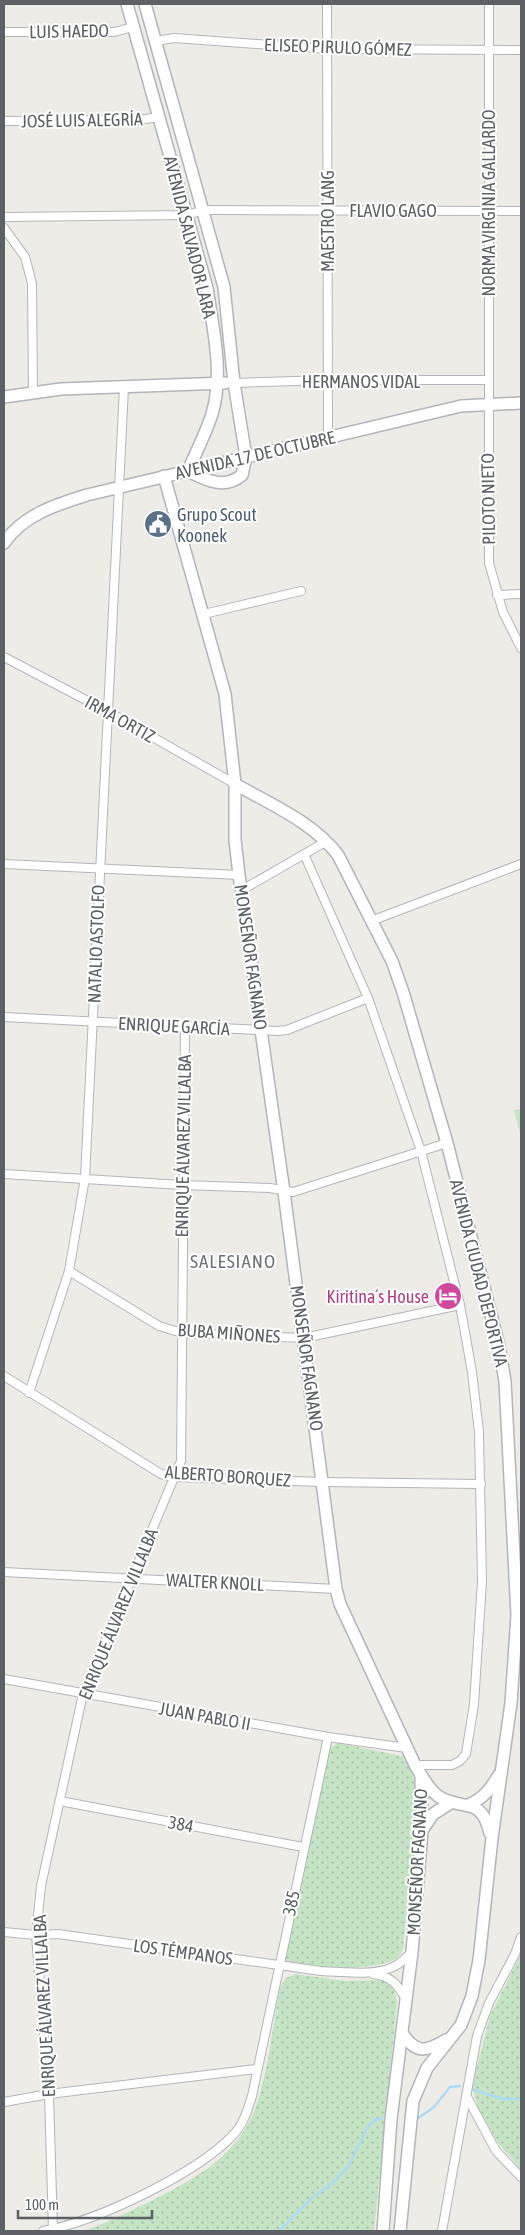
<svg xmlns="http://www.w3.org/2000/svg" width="525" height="2235" font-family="'Asap Condensed',sans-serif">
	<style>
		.grass { fill: url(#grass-dots) }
		.garden { fill: #c5e4c4 }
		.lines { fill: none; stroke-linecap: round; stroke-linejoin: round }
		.stream { stroke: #acdaf8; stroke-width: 2.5 }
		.street-casing { stroke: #b3b6b9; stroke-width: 10 }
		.secondary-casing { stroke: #b2b5b9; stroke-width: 14 }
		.street { stroke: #fff; stroke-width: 8 }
		.secondary { stroke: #fff; stroke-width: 11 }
		.labels { text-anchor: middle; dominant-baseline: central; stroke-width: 4; stroke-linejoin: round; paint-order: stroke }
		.street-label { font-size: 18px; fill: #5d6165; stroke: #fff }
		.service-label { font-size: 18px; fill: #4e5e75; stroke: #fff; text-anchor: start }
		.hotel-label { font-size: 18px; fill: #b23c85; stroke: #fff; text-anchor: end }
		.neighbourhood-label { font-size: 19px; letter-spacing: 1px; fill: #6e7377; stroke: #fff }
	</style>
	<defs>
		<pattern id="grass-dots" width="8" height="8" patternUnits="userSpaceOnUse" patternTransform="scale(1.25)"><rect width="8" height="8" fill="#c5e4c4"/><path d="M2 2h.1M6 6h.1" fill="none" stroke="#a3bca3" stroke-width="1.8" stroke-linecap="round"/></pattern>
	</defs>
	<rect width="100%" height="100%" fill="#eeece6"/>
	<g class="grass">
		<path d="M338 1743 402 1756C413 1771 417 1787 418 1805L403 1949C400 1956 396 1960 389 1962 374 1969 294 1972 284 1960L329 1749Z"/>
		<polygon points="521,1954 521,2169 498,2143 478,2108 472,2086 490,2016"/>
		<path d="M296 1974 345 1981 385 1980 393 1985 397 2002 374 2231H84C106 2223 126 2213 147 2203 190 2181 232 2161 253 2114 267 2081 273 2024 280 1987L286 1978Z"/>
	</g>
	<polygon class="garden" points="521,1109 521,1137 514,1110"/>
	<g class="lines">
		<g class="stream">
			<polyline points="471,2089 503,2099 521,2099"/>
			<polyline points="414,2121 434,2107 450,2087 460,2086"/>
			<polyline points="279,2231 312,2198 336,2180 349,2165 366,2130 374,2120 382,2118"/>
		</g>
		<g class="street-casing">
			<g id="street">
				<polyline points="327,4 328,437"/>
				<polyline points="489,4 489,563 503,612 521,648"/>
				<polyline points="4,32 114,32 133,27"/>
				<polyline points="156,41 174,38 327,49 521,50"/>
				<polyline points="4,121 139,120 159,117"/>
				<polyline points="4,217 187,215 204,210 215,210 521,211"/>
				<polyline points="4,228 25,257 32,283 33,393"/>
				<polyline points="234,383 328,380 487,380"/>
				<polyline points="497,595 521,594"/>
				<polyline points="204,614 301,591"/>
				<polyline points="4,657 107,711 235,784"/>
				<polyline points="304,854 368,998 421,1151 460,1305 472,1372 479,1432 482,1581 474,1704 466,1754 460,1761 452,1765 415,1765"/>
				<polyline points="4,864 239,875"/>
				<polyline points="242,890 327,841"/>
				<polyline points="371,921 521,864"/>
				<polyline points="4,1017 278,1031 287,1030 368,998"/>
				<polyline points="4,1174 182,1185 270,1188 293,1192 447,1143"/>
				<polyline points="69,1271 159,1326 182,1333 304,1338 460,1305"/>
				<polyline points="4,1376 161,1474 175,1477 323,1482 481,1484"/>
				<polyline points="29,1393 69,1271 85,1178 124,387"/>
				<polyline points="4,1572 336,1589"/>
				<polyline points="4,1679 328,1737 407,1748"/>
				<polyline points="60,1801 303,1847"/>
				<path d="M4 1932 36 1935 58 1934 321 1971C341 1972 375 1976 393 1967 401 1964 406 1957 412 1952"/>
				<path d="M373 1974C391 1976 397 1984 406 1999"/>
				<polyline points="466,2095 496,2151 521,2177"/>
				<polyline points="4,2102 49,2094 256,2069"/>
				<polyline points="53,2230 49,2094 36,1935 41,1886 83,1694 181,1461 185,1028"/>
				<path d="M43 2231C96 2222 198 2173 234 2134 244 2123 248 2109 252 2096L328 1737"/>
				<polyline points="442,2231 477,2036 489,2003 515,1954 521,1937"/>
			</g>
		</g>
		<g class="secondary-casing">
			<g id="secondary">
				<path d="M127 4 207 288C213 328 224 375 212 414 206 433 196 452 188 471 206 480 224 490 242 475L246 457 234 383 224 287 145 4"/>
				<polyline points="4,397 61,389 225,383"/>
				<path d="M164 476 225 694 235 784V840L239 875 284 1192 336 1589 340 1604 415 1765C422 1776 428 1789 438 1796 461 1812 481 1794 490 1833"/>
				<path d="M4 543C23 515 55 505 87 495L461 406 521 403"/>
				<path d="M235 784C270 804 313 822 338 855L392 961 403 992 447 1143 499 1346 505 1381 517 1615 511 1703 492 1838 479 1960 472 1996 461 2025 427 2068 413 2101 400 2231"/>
				<path d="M470 1804C484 1798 491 1788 499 1775"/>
				<polyline points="423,1829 433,1814 452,1802"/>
				<path d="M402 2033C416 2054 426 2052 446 2040"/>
				<polyline points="383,2231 391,2119 412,1952 422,1831 421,1777"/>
			</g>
		</g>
		<use href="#street" class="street"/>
		<use href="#secondary" class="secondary"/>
	</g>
	<defs>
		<g id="civic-disc" transform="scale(1.4375)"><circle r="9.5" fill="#5c6f8a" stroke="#fff"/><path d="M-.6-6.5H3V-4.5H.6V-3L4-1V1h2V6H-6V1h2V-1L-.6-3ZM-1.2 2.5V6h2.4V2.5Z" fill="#fff"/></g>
		<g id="hotel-disc" transform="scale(1.4375)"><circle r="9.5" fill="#d1479c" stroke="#fff"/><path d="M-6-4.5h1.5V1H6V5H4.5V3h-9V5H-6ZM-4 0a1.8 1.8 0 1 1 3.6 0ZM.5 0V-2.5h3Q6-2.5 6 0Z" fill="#fff"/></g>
	</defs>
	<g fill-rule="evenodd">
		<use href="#civic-disc" x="158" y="524"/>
		<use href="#hotel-disc" x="448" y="1296"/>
	</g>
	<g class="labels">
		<g class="street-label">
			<text transform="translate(69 31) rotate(-1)">LUIS HAEDO</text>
			<text transform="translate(338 47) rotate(2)">ELISEO PIRULO GÓMEZ</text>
			<text transform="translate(82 120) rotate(-1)">JOSÉ LUIS ALEGRÍA</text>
			<text transform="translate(488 203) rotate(-90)">NORMA VIRGINIA GALLARDO</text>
			<text x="393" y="210">FLAVIO GAGO</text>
			<text transform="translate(327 221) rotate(-90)">MAESTRO LANG</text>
			<text transform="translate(190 237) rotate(76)">AVENIDA SALVADOR LARA</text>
			<text x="361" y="381">HERMANOS VIDAL</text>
			<text transform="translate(255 455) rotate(-13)">AVENIDA 17 DE OCTUBRE</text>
			<text transform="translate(488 499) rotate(-91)">PILOTO NIETO</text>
			<text transform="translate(120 719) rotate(29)">IRMA ORTIZ</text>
			<text transform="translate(96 944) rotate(-88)">NATALIO ASTOLFO</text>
			<text transform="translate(251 957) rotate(82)">MONSEÑOR FAGNANO</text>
			<text transform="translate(174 1026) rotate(3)">ENRIQUE GARCÍA</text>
			<text transform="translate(183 1146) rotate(-89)">ENRIQUE ÁLVAREZ VILLALBA</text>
			<text transform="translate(479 1273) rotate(76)">AVENIDA CIUDAD DEPORTIVA</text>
			<text transform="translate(229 1333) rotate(4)">BUBA MIÑONES</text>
			<text transform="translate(307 1358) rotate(82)">MONSEÑOR FAGNANO</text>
			<text transform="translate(228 1476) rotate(4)">ALBERTO BORQUEZ</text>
			<text transform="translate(215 1582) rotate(3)">WALTER KNOLL</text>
			<text transform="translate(118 1614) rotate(-68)">ENRIQUE ÁLVAREZ VILLALBA</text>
			<text transform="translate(205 1716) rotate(10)">JUAN PABLO II</text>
			<text transform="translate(181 1824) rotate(11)">384</text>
			<text transform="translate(417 1862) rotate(-87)">MONSEÑOR FAGNANO</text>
			<text transform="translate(291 1903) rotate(-78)">385</text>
			<text transform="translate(183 1952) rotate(8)">LOS TÉMPANOS</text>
			<text transform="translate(44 2006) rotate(-93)">ENRIQUE ÁLVAREZ VILLALBA</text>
		</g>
		<g class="service-label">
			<text x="177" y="514">Grupo Scout<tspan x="177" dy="21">Koonek</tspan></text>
		</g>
		<g class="hotel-label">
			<text x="429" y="1296">Kiritina´s House</text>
		</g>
		<g class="neighbourhood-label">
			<text x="233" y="1261">SALESIANO</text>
		</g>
	</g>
	<rect width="525" height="2235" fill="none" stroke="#5d6165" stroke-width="10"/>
	<path d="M18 2210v8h134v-8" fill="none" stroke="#5d6165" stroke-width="2.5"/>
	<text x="25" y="2210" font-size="15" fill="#5d6165" stroke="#ffffff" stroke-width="4" paint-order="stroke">100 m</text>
</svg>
